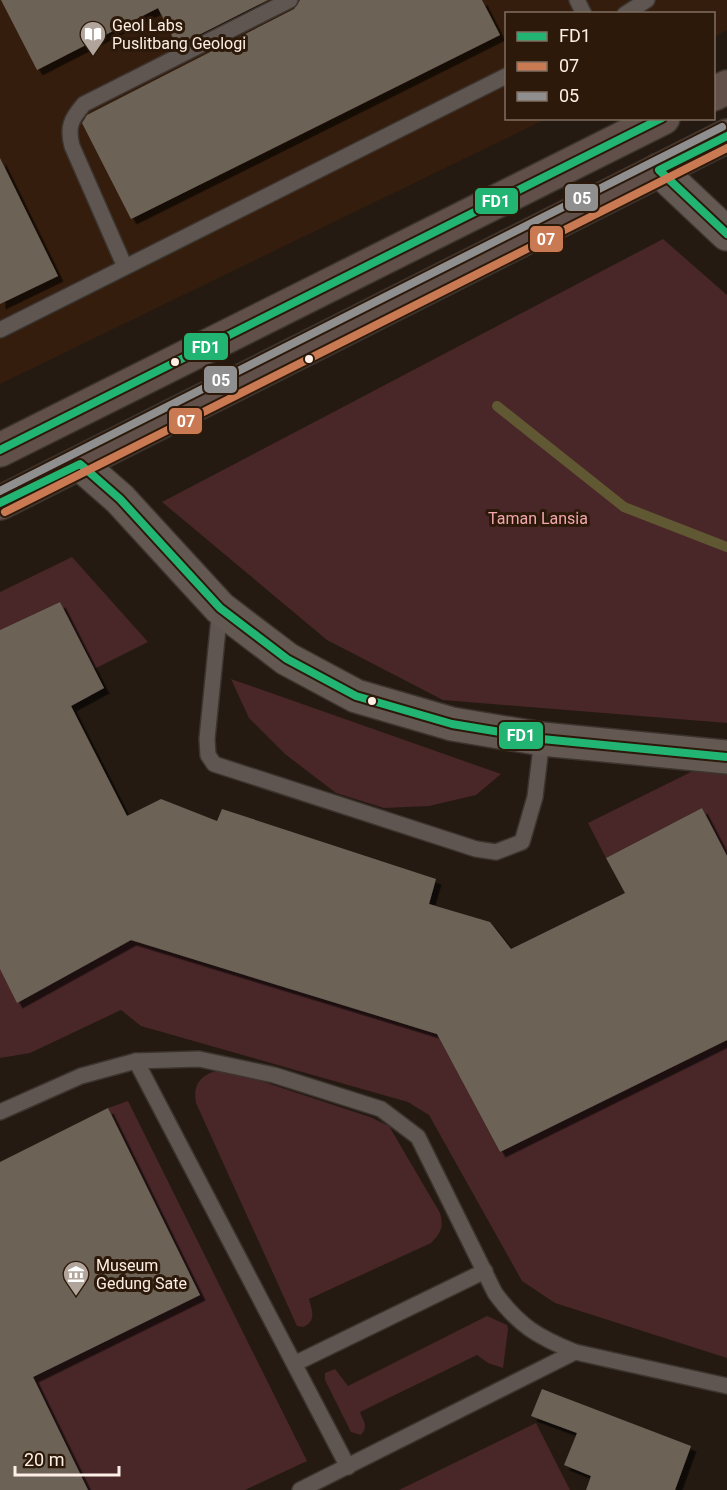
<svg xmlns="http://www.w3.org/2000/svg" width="727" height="1490" font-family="Roboto,sans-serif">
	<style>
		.built { fill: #341d0c }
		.green { fill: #492628 }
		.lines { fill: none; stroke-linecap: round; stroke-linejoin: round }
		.stream { stroke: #605832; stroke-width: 10 }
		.building { fill: #6c6257; filter: url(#shadow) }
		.lane-casing { stroke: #3c342e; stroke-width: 18 }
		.secondary-casing { stroke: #3c342e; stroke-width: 36 }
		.primary-casing { stroke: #3c342e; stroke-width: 36 }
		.lane { stroke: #5f5651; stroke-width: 15 }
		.secondary { stroke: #645852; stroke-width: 33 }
		.primary { stroke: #605049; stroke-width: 33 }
		.bus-1-casing { stroke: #2c190a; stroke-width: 12 }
		.bus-2-casing { stroke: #2c190a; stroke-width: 12 }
		.bus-3-casing { stroke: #2c190a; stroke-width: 12 }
		.bus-1 { stroke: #22b473; stroke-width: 8 }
		.bus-2 { stroke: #c97a53; stroke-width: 8 }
		.bus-3 { stroke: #8f8f8f; stroke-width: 8 }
		.bus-dot { fill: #fdefe5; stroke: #2c190a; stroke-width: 2 }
		.labels { text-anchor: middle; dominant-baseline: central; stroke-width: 6; stroke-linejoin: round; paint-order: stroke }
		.poi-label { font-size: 16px; fill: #fdefe5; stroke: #2c190a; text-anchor: start }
		.park-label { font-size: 16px; fill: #f3a7ad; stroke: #2c190a }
		.line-badge { stroke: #2c190a; stroke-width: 2 }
		.badge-label { font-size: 16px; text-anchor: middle; font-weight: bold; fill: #fff }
	</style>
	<defs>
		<filter id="shadow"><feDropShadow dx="5.5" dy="5.5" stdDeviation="0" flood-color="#0009"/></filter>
	</defs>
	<rect width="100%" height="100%" fill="#241a12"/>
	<polygon class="built" points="0,0 727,0 727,30 714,37 714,14 506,14 506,118 546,119 0,384"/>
	<g class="green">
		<polygon points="663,239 727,295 727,723 443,700 327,640 162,502"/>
		<polygon points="72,557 148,642 94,669 60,602 0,630 0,592"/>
		<polygon points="231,679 501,774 476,795 429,806 384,808 336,793 285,754 249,718"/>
		<polygon points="727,767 727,856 702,808 606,858 588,823 699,768"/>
		<polygon points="165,921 157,948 413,1027 420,1002 500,1152 727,1040 727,1358 555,1303 522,1281 429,1115 408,1102 141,1026 121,1010 30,1053 0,1058 0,969"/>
		<path d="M224 1069 370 1117 389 1126 440 1213C444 1227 441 1233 431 1243L309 1299C312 1311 317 1321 303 1327L297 1326 196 1103C192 1081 204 1073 224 1069Z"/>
		<polygon points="128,1101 307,1461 245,1490 88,1490 33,1377 200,1295 108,1108"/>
		<path d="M487 1316 507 1325 508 1329 503 1368 488 1363 477 1355 360 1412C363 1421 369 1426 361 1435L351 1432 325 1380V1373L335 1369 348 1386Z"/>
		<polygon points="536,1423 570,1490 399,1490"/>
	</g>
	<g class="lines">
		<polyline class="stream" points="497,406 624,507 727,547"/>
	</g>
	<g class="building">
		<polygon points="1,0 268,0 177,46 158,8 37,70"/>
		<polygon points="300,0 482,0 500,35 131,219 82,123 87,115 294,9"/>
		<polygon points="0,158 58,276 0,304"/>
		<polygon points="60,602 104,688 71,706 127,816 161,799 217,821 222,809 436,879 429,904 490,922 511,949 625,893 606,858 702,808 727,856 727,1040 500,1152 437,1034 131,940 17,1003 0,969 0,630"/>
		<polygon points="108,1108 200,1295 33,1377 88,1490 0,1490 0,1162"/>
		<polygon points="542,1389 691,1446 675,1490 586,1490 591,1476 564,1465 577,1433 531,1416"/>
	</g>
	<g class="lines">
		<g class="lane-casing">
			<g id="lane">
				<polyline points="577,0 584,14"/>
				<polyline points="625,14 647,0"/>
				<path d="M125 267 72 146C67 127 71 119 84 104L290 0"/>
				<polyline points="0,330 506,76"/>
				<polyline points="220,608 207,739 208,755 214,764 476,849 496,852 522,842 535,797 542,739"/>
				<polyline points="136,1061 348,1467"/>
				<path d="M0 1112 81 1076 136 1061 199 1059 274 1075 381 1109 418 1137 495 1293C519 1326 538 1337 575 1352"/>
				<polyline points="296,1363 485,1271"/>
				<polyline points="300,1490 575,1352 727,1386"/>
			</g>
		</g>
		<g class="secondary-casing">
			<g id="secondary">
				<polyline points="659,170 727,234"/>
				<polyline points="80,464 120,499 220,608 287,659 356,696 452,724 542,739 727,757"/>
			</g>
		</g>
		<g class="primary-casing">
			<g id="primary">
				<polyline points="714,94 727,87"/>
				<polyline points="0,450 663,118"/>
				<polyline points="0,503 727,136"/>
			</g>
		</g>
		<use href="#lane" class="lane"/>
		<use href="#secondary" class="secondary"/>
		<use href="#primary" class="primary"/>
		<g class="bus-1-casing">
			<g id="bus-1">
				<polyline points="727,136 659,170 727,234"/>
				<polyline points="0,450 662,118"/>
				<polyline points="0,503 80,464 120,499 220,608 287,659 356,696 452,724 542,739 727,757"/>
			</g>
		</g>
		<g class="bus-2-casing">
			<polyline id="bus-2" points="5,512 727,148"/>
		</g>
		<g class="bus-3-casing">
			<polyline id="bus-3" points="0,491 722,127"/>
		</g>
		<use href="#bus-1" class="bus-1"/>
		<use href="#bus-2" class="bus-2"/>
		<use href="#bus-3" class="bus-3"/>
	</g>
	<defs>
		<g id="library-pin" transform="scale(1.35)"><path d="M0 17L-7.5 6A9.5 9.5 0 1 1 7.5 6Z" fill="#b1a49b" stroke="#2c190a"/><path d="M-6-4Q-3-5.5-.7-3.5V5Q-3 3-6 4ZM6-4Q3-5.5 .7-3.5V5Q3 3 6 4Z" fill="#fff"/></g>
		<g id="museum-pin" transform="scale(1.35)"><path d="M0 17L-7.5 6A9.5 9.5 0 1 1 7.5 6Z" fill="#b1a49b" stroke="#2c190a"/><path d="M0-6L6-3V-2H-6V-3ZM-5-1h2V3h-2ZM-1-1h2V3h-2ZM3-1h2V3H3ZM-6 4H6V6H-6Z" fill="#fff"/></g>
	</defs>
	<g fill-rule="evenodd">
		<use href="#library-pin" x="93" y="34"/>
		<use href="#museum-pin" x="76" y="1274"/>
	</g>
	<g class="bus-dot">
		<circle cx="309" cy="359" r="5"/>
		<circle cx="175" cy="362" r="5"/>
		<circle cx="372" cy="701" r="5"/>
	</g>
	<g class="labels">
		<g class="poi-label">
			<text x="112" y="25">Geol Labs<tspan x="112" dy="18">Puslitbang Geologi</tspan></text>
			<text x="96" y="1265">Museum<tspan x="96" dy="18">Gedung Sate</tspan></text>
		</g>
		<g class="park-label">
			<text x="538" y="518">Taman Lansia</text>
		</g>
	</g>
	<g class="line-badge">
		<rect x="564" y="183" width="35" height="29" rx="6" fill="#8f8f8f"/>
		<rect x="474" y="187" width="45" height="28" rx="6" fill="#22b473"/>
		<rect x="529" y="225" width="35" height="28" rx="6" fill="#c97a53"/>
		<rect x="183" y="332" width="46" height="29" rx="6" fill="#22b473"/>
		<rect x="203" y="365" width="35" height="29" rx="6" fill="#8f8f8f"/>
		<rect x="168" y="407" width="35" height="28" rx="6" fill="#c97a53"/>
		<rect x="498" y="721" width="46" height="29" rx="6" fill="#22b473"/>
	</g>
	<g class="badge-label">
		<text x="582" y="204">05</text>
		<text x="496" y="207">FD1</text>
		<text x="546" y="245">07</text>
		<text x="206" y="353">FD1</text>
		<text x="221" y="386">05</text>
		<text x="186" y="427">07</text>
		<text x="521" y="741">FD1</text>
	</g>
	<rect x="505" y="12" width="210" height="108" fill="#2c190a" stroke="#806f62" stroke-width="1.5"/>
	<rect x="517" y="32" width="30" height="9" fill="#22b473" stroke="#806f62" stroke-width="1.5"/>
	<text x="559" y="42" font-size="18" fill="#fdefe5">FD1</text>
	<rect x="517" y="62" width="30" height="9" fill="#c97a53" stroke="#806f62" stroke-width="1.5"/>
	<text x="559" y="72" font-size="18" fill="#fdefe5">07</text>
	<rect x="517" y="92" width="30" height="9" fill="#8f8f8f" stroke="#806f62" stroke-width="1.5"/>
	<text x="559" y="102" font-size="18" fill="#fdefe5">05</text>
	<path d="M15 1466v9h104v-9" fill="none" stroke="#fdefe5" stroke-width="3"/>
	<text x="24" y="1466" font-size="18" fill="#fdefe5" stroke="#2c190a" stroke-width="4.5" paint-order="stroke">20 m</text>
</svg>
